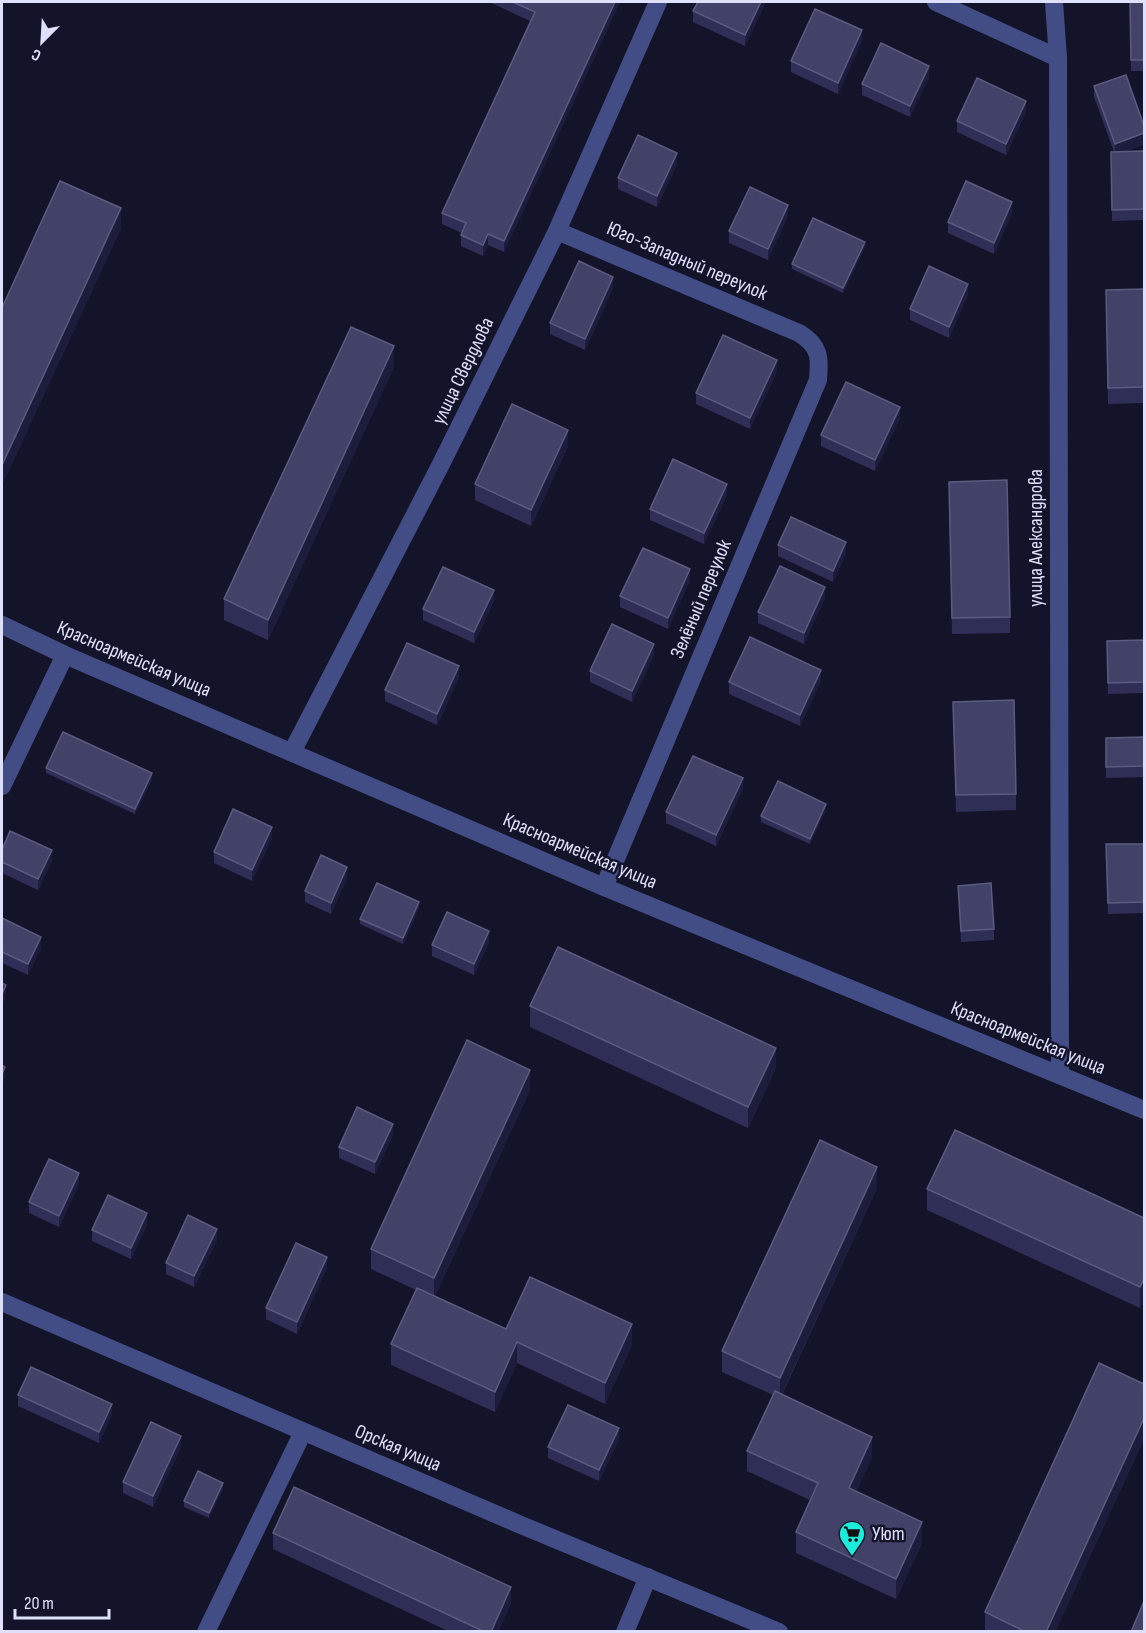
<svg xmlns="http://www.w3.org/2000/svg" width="1146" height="1633" font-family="'Sofia Sans Condensed',sans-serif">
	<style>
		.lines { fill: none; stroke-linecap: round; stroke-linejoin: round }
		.minor { stroke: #434d85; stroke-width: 18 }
		.wall { fill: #2f2e56 }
		.shaded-wall { fill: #1c1c3d }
		.building { fill: #424268; stroke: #5b5b7f; stroke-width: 1.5 }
		.labels { text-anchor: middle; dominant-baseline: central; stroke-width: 5; stroke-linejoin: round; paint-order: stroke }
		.street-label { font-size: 20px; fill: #dfe1fc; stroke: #13142a }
		.poi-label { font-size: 20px; fill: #dfe1fc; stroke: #13142a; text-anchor: start }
	</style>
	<rect width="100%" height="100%" fill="#13142a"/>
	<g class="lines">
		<g class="minor">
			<polyline points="936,2 1058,58"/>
			<polyline points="1054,2 1058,58 1060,1075"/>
			<path d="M557 231 799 333C820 346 820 357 818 380L604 887"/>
			<polyline points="2,625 65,655 604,887 1144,1110"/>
			<polyline points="292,752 440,466 557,231 658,2"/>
			<polyline points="2,786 65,655"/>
			<polyline points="2,1302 521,1525 779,1632"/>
			<polyline points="206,1632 303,1432"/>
			<polyline points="625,1632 648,1577"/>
		</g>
	</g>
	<g class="wall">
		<polygon points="489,2 620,2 504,252 488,245 483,256 461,246 461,235 462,233 442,224 442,213 530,21"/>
		<polygon points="698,2 766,2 745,46 693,22 693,11"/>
		<polygon points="1130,2 1144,2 1144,71 1131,71"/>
		<polygon points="862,41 838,94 791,72 791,61"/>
		<polygon points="929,77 910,117 862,95 862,84"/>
		<polygon points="1094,86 1144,126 1144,144 1124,152 1144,151 1144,220 1112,221 1111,152 1114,152 1094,97"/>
		<polygon points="1026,112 1006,155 957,132 957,121"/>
		<polygon points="677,164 657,207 618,189 618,178"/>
		<polygon points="1012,213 994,254 948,233 948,222"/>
		<polygon points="788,216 768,260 729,243 729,231"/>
		<polygon points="865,247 843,293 792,269 792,264"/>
		<polygon points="613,288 585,350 550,334 550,323"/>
		<polygon points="1144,289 1144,403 1108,404 1106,306"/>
		<polygon points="968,295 949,338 910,320 910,309"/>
		<polygon points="394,367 268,640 224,620 224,599"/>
		<polygon points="777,371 750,429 696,404 696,393"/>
		<polygon points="900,418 875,471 821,446 821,435"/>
		<polygon points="568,446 531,526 475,500 475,484"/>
		<polygon points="727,495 704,544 650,520 650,509"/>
		<polygon points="949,498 1010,617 1010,633 952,634"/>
		<polygon points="778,545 846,553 833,582 778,556"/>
		<polygon points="690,580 668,629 620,607 620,596"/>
		<polygon points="825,598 804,644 758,623 758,612"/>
		<polygon points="494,601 474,643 423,620 423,609"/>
		<polygon points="1144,640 1144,693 1108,694 1107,641"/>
		<polygon points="654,655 632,702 590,682 590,671"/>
		<polygon points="459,677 437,725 385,701 385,690"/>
		<polygon points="821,681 800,726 729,694 729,682"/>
		<polygon points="953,718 1016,794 1016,810 956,812"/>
		<polygon points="1144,737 1144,777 1106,778 1106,738"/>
		<polygon points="46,768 152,779 135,814 46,773"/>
		<polygon points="743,789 716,846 666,823 666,812"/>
		<polygon points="826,810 810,844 761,822 761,816"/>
		<polygon points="272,838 252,881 214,863 214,852"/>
		<polygon points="1106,844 1144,844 1144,913 1108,914"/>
		<polygon points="2,850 52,861 38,890 2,873"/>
		<polygon points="347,878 331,914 305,902 305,891"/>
		<polygon points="958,886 994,929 994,940 961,942"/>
		<polygon points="419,908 403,944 360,924 360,919"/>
		<polygon points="2,918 41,948 28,975 2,963"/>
		<polygon points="489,942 474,975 432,956 432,945"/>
		<polygon points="530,1006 776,1068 748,1128 530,1027"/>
		<polygon points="530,1090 435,1296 506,1329 632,1345 605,1404 517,1363 495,1412 391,1365 391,1344 416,1290 371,1269 371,1249"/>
		<polygon points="393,1135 375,1174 339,1158 339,1147"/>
		<polygon points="79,1184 59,1227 29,1213 29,1202"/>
		<polygon points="877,1188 782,1395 872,1457 856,1492 922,1543 896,1599 796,1553 796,1532 810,1500 747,1471 747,1451 773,1395 722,1372 722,1351"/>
		<polygon points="927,1189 1144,1218 1144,1299 1140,1308 927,1210"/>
		<polygon points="147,1224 131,1259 92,1241 92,1230"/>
		<polygon points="217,1240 194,1287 166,1274 166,1263"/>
		<polygon points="327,1268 297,1334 266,1319 266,1308"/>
		<polygon points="1144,1384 1144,1439 1055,1632 985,1632 985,1612"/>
		<polygon points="18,1395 112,1415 99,1443 18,1406"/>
		<polygon points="619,1439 599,1481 548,1458 548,1447"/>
		<polygon points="181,1447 153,1507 123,1493 123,1482"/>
		<polygon points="223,1488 209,1518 184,1507 184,1501"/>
		<polygon points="273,1533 511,1603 498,1632 450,1632 273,1549"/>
	</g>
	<g class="shaded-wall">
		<polygon points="615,2 620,2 504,252 504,241"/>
		<polygon points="761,2 766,2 745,46 745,35"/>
		<polygon points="862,30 862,41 838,94 838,83"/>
		<polygon points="929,66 929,77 910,117 910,106"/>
		<polygon points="1026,101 1026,112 1006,155 1006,144"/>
		<polygon points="1144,133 1144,144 1115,155 1115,144"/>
		<polygon points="677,153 677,164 657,207 657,196"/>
		<polygon points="1012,202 1012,213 994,254 994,243"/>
		<polygon points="788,205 788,216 768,260 768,249"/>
		<polygon points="121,208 121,229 2,486 2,465"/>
		<polygon points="488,234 488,245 483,256 483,245"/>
		<polygon points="865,242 865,247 843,293 843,288"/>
		<polygon points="613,277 613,288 585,350 585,339"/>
		<polygon points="968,284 968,295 949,338 949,327"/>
		<polygon points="394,346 394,367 268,640 268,620"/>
		<polygon points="777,360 777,371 750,429 750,418"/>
		<polygon points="900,407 900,418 875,471 875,460"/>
		<polygon points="568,430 568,446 531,526 531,510"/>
		<polygon points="727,484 727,495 704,544 704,533"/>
		<polygon points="846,542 846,553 833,582 833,571"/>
		<polygon points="690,569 690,580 668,629 668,618"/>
		<polygon points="825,587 825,598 804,644 804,633"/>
		<polygon points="494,590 494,601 474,643 474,632"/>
		<polygon points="654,644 654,655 632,702 632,691"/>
		<polygon points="459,666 459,677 437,725 437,714"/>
		<polygon points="821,670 821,681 800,726 800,715"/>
		<polygon points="152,773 152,779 135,814 135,809"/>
		<polygon points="743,778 743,789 716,846 716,835"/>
		<polygon points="826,804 826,810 810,844 810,839"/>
		<polygon points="272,827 272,838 252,881 252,870"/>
		<polygon points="52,850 52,861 38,890 38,879"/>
		<polygon points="347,867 347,878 331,914 331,903"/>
		<polygon points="419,902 419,908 403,944 403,938"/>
		<polygon points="489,931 489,942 474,975 474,964"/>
		<polygon points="41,937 41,948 28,975 28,964"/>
		<polygon points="6,985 6,996 2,1005 2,994"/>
		<polygon points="776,1048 776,1068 748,1128 748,1107"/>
		<polygon points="5,1067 5,1078 2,1085 2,1074"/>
		<polygon points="530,1070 530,1090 434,1298 434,1278"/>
		<polygon points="393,1124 393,1135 375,1174 375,1162"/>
		<polygon points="877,1167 877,1188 780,1398 780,1378"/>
		<polygon points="79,1173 79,1184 59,1227 59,1216"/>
		<polygon points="147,1213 147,1224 131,1259 131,1248"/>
		<polygon points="217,1229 217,1240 194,1287 194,1276"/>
		<polygon points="327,1257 327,1268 297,1334 297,1322"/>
		<polygon points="1144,1279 1144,1299 1140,1308 1140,1287"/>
		<polygon points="632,1324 632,1345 605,1404 605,1383"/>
		<polygon points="517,1342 517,1363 495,1412 495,1392"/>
		<polygon points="112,1404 112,1415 99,1443 99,1432"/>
		<polygon points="1144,1418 1144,1439 1055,1632 1046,1632"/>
		<polygon points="619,1428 619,1439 599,1481 599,1470"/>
		<polygon points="181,1436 181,1447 153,1507 153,1496"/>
		<polygon points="872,1437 872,1457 849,1509 849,1488"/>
		<polygon points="223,1483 223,1488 209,1518 209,1513"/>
		<polygon points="922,1522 922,1543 896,1599 896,1579"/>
		<polygon points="511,1587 511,1603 498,1632 491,1632"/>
	</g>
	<g class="building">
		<polygon points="513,2 615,2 504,241 488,234 483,245 461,235 466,223 442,213 535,12"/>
		<polygon points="698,2 761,2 745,35 693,11"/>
		<polygon points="1130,2 1144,2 1144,60 1131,60"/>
		<polygon points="815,9 862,30 838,83 791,61"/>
		<polygon points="881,43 929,66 910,106 862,84"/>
		<polygon points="1126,75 1144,126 1144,133 1115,144 1094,86"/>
		<polygon points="977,78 1026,101 1006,144 957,121"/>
		<polygon points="638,135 677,153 657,196 618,178"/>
		<polygon points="1144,151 1144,209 1112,210 1111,152"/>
		<polygon points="60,181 121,208 2,465 2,308"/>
		<polygon points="966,181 1012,202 994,243 948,222"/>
		<polygon points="750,187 788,205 768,249 729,231"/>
		<polygon points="813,218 865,242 843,288 792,264"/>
		<polygon points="579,261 613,277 585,339 550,323"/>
		<polygon points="929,266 968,284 949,327 910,309"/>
		<polygon points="1144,289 1144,387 1108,388 1106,290"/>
		<polygon points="351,327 394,346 268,620 224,599"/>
		<polygon points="723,335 777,360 750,418 696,393"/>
		<polygon points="846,382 900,407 875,460 821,435"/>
		<polygon points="512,404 568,430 531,510 475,484"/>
		<polygon points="673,459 727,484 704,533 650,509"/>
		<polygon points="1007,480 1010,617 952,618 949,482"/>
		<polygon points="791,517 846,542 833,571 778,545"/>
		<polygon points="643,548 690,569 668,618 620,596"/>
		<polygon points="780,566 825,587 804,633 758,612"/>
		<polygon points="443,567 494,590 474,632 423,609"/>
		<polygon points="612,624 654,644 632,691 590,671"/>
		<polygon points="750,637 821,670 800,715 729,682"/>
		<polygon points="1144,640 1144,682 1108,683 1107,641"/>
		<polygon points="407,643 459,666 437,714 385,690"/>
		<polygon points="1014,700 1016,794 956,795 953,702"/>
		<polygon points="63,732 152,773 135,809 46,768"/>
		<polygon points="1144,737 1144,766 1106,767 1106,738"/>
		<polygon points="693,756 743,778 716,835 666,812"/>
		<polygon points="778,781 826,804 810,839 761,816"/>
		<polygon points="233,809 272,827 252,870 214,852"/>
		<polygon points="10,831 52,850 38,879 2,862 2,850"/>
		<polygon points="1106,844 1144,844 1144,902 1108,903"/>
		<polygon points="321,855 347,867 331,903 305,891"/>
		<polygon points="377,883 419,902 403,938 360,919"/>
		<polygon points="991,883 994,929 961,931 958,886"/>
		<polygon points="447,912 489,931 474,964 432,945"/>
		<polygon points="2,918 41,937 28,964 2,952"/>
		<polygon points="558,947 776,1048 748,1107 530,1006"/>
		<polygon points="2,983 6,985 2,994"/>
		<polygon points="467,1040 530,1070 434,1278 371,1249"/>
		<polygon points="2,1065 5,1067 2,1074"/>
		<polygon points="357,1107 393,1124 375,1162 339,1147"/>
		<polygon points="955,1130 1144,1218 1144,1279 1140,1287 927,1189"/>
		<polygon points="820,1140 877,1167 780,1378 722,1351"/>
		<polygon points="49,1159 79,1173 59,1216 29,1202"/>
		<polygon points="108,1195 147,1213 131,1248 92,1230"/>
		<polygon points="188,1215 217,1229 194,1276 166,1263"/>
		<polygon points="296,1243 327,1257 297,1322 266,1308"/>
		<polygon points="530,1277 632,1324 605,1383 517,1342 495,1392 391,1344 417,1288 506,1329"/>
		<polygon points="1099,1363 1144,1384 1144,1418 1046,1632 1026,1632 985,1612"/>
		<polygon points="31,1367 112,1404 99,1432 18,1395"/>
		<polygon points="775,1391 872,1437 849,1488 922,1522 896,1579 796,1532 818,1483 747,1451"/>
		<polygon points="568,1405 619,1428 599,1470 548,1447"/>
		<polygon points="151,1422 181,1436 153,1496 123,1482"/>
		<polygon points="198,1471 223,1483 209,1513 184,1501"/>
		<polygon points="294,1487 511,1587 491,1632 485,1632 273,1533"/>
		<polygon points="1144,1601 1144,1632 1131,1632"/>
	</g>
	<defs>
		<g id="supermarket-pin" transform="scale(1.35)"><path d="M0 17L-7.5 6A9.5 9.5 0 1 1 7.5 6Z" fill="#1cecda" stroke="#13142a"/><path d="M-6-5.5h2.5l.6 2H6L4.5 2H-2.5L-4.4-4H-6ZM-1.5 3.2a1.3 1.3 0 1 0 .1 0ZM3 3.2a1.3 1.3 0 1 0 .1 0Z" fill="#111"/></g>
	</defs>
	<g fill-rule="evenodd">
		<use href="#supermarket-pin" x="852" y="1534"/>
	</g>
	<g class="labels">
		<g class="street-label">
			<text transform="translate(687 261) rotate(23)">Юго-Западный переулок</text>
			<text transform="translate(463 371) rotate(-64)">улица Свердлова</text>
			<text transform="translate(1036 538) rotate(-90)">улица Александрова</text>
			<text transform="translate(701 599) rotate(-67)">Зелёный переулок</text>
			<text transform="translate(134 659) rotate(23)">Красноармейская улица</text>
			<text transform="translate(580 851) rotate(23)">Красноармейская улица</text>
			<text transform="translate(1028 1038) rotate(22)">Красноармейская улица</text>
			<text transform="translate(398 1448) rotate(23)">Орская улица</text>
		</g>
		<g class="poi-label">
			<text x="872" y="1534">Уют</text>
		</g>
	</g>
	<rect width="1146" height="1633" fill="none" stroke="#dfe1fc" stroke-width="6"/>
	<g transform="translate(42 42) rotate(204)" stroke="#13142a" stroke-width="4.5" paint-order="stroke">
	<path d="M0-4.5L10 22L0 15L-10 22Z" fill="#dfe1fc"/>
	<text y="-9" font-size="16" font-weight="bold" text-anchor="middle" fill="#dfe1fc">С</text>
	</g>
	<path d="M15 1609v9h94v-9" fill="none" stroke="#dfe1fc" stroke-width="3"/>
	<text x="24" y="1609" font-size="18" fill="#dfe1fc" stroke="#13142a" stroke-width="4.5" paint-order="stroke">20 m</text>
</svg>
